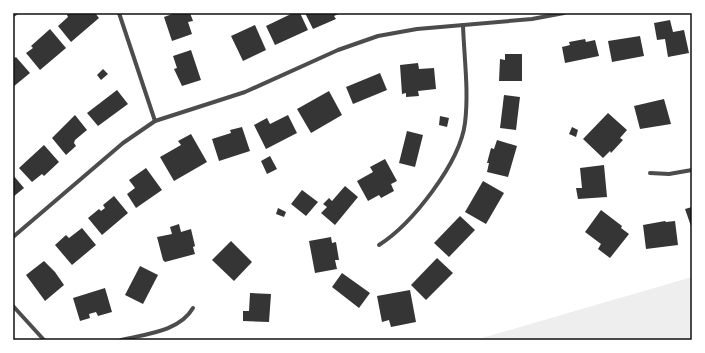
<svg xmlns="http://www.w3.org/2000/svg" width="705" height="353" font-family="Lato,sans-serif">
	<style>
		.green { fill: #eee }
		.building { fill: #353535 }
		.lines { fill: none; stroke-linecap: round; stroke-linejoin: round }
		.minor { stroke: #4c4c4c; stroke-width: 4 }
		.neatline { fill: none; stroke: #111; stroke-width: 1.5 }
	</style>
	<rect width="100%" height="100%" fill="#fff"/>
	<polygon class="green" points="692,277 692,340 475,340"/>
	<g class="building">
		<polygon points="69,13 95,13 99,18 71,42 58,26 68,17 67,15"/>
		<polygon points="175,13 190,13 193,21 188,22 192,34 172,41 164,17"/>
		<polygon points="293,13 300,13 308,30 275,45 266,26"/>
		<polygon points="305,13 341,13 334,16 336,19 313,29"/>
		<polygon points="670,20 673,32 684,30 689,53 668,57 665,39 657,40 654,23"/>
		<polygon points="255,25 266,50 243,61 231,36"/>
		<polygon points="50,29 66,48 40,70 26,53 33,48 31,46"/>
		<polygon points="640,36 644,56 612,62 608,41"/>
		<polygon points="585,39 586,42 595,40 599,56 565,63 562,47 570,45 569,42"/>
		<polygon points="191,50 201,80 182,86 174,69 177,68 173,56"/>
		<polygon points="505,54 522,54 522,81 499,81 500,59 505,60"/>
		<polygon points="16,57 30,73 13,87 13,59"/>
		<polygon points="418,63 419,69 434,68 436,89 418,91 419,96 406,97 406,93 402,94 400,65"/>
		<polygon points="103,69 108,74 101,80 97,75"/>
		<polygon points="380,73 387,90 353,104 346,87"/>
		<polygon points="117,90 128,104 98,126 87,113"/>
		<polygon points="329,91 342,115 311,133 297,109"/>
		<polygon points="504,95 520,97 516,130 500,128"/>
		<polygon points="664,99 671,124 640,129 634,106"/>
		<polygon points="608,113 627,130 620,138 623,140 611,153 610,151 603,158 583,139"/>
		<polygon points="75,115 87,130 75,140 74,143 76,146 66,155 52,138"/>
		<polygon points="288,115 297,133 266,149 254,125 267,118 270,124"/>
		<polygon points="440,116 449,118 447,127 439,125"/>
		<polygon points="242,127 250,151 219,161 212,139 231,133 230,130"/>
		<polygon points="572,127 578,130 576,137 569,134"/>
		<polygon points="407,131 423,135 415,167 399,163"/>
		<polygon points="191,134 207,162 174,181 160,157 181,145 178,141"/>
		<polygon points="497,140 517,146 508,177 487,172 489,163 487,163 491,148 494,149"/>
		<polygon points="44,145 59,162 44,176 42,174 32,182 19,168"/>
		<polygon points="270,156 277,169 267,174 261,161"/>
		<polygon points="385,159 397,181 391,184 394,191 381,198 379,195 368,201 357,181 373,172 370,167"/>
		<polygon points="604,165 607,197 578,199 576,188 582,188 580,168"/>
		<polygon points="146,168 162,190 136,208 127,194 135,188 129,180"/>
		<polygon points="13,175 24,188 13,197"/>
		<polygon points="483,181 504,193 486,224 465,212"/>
		<polygon points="345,186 358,197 335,225 321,213 327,207 323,204 329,198 332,201"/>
		<polygon points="302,190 318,202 306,216 291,204"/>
		<polygon points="114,196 128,213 102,235 88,218 99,209 101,211 105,208 103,205"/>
		<polygon points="692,207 692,229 685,209"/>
		<polygon points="278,208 286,212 284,217 276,214"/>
		<polygon points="601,210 622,226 621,228 629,234 610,258 598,249 601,244 585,232"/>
		<polygon points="460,216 475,230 449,257 434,243"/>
		<polygon points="665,221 666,222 675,221 678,245 646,249 643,225"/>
		<polygon points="179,224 181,232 191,229 195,246 193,247 195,254 165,262 163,260 157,237 172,234 170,227"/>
		<polygon points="82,228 96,245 72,265 55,245 66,235 69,238"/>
		<polygon points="331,237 332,243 336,242 339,260 335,260 337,269 315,273 309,241"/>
		<polygon points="231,241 252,262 234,281 212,260"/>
		<polygon points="437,258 453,273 426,300 411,285"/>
		<polygon points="44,261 55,272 64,285 45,301 26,275"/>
		<polygon points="140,266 158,275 143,304 125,295"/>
		<polygon points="342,273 370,293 359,308 332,287"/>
		<polygon points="105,288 112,312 98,316 96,312 89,314 90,318 80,321 73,298"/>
		<polygon points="410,290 416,322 391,327 389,320 382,322 377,296"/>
		<polygon points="250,293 271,294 269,322 243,321 243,311 249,311"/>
	</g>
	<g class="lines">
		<g class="minor">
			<polyline points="119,13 155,121"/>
			<polyline points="13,15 16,13"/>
			<polyline points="650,173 669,174 692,170"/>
			<polyline points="13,237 123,143 155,121 245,92 338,50 378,36 417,29 532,19 564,13"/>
			<path d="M379 245C412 224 460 163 465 123 469 91 464 57 463 25"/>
			<polyline points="13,306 44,340"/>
			<path d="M121 340C145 334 179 332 193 308"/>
		</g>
	</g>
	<rect width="705" height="353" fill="none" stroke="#ffffff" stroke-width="28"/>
	<rect x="14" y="14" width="677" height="325" class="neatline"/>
</svg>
